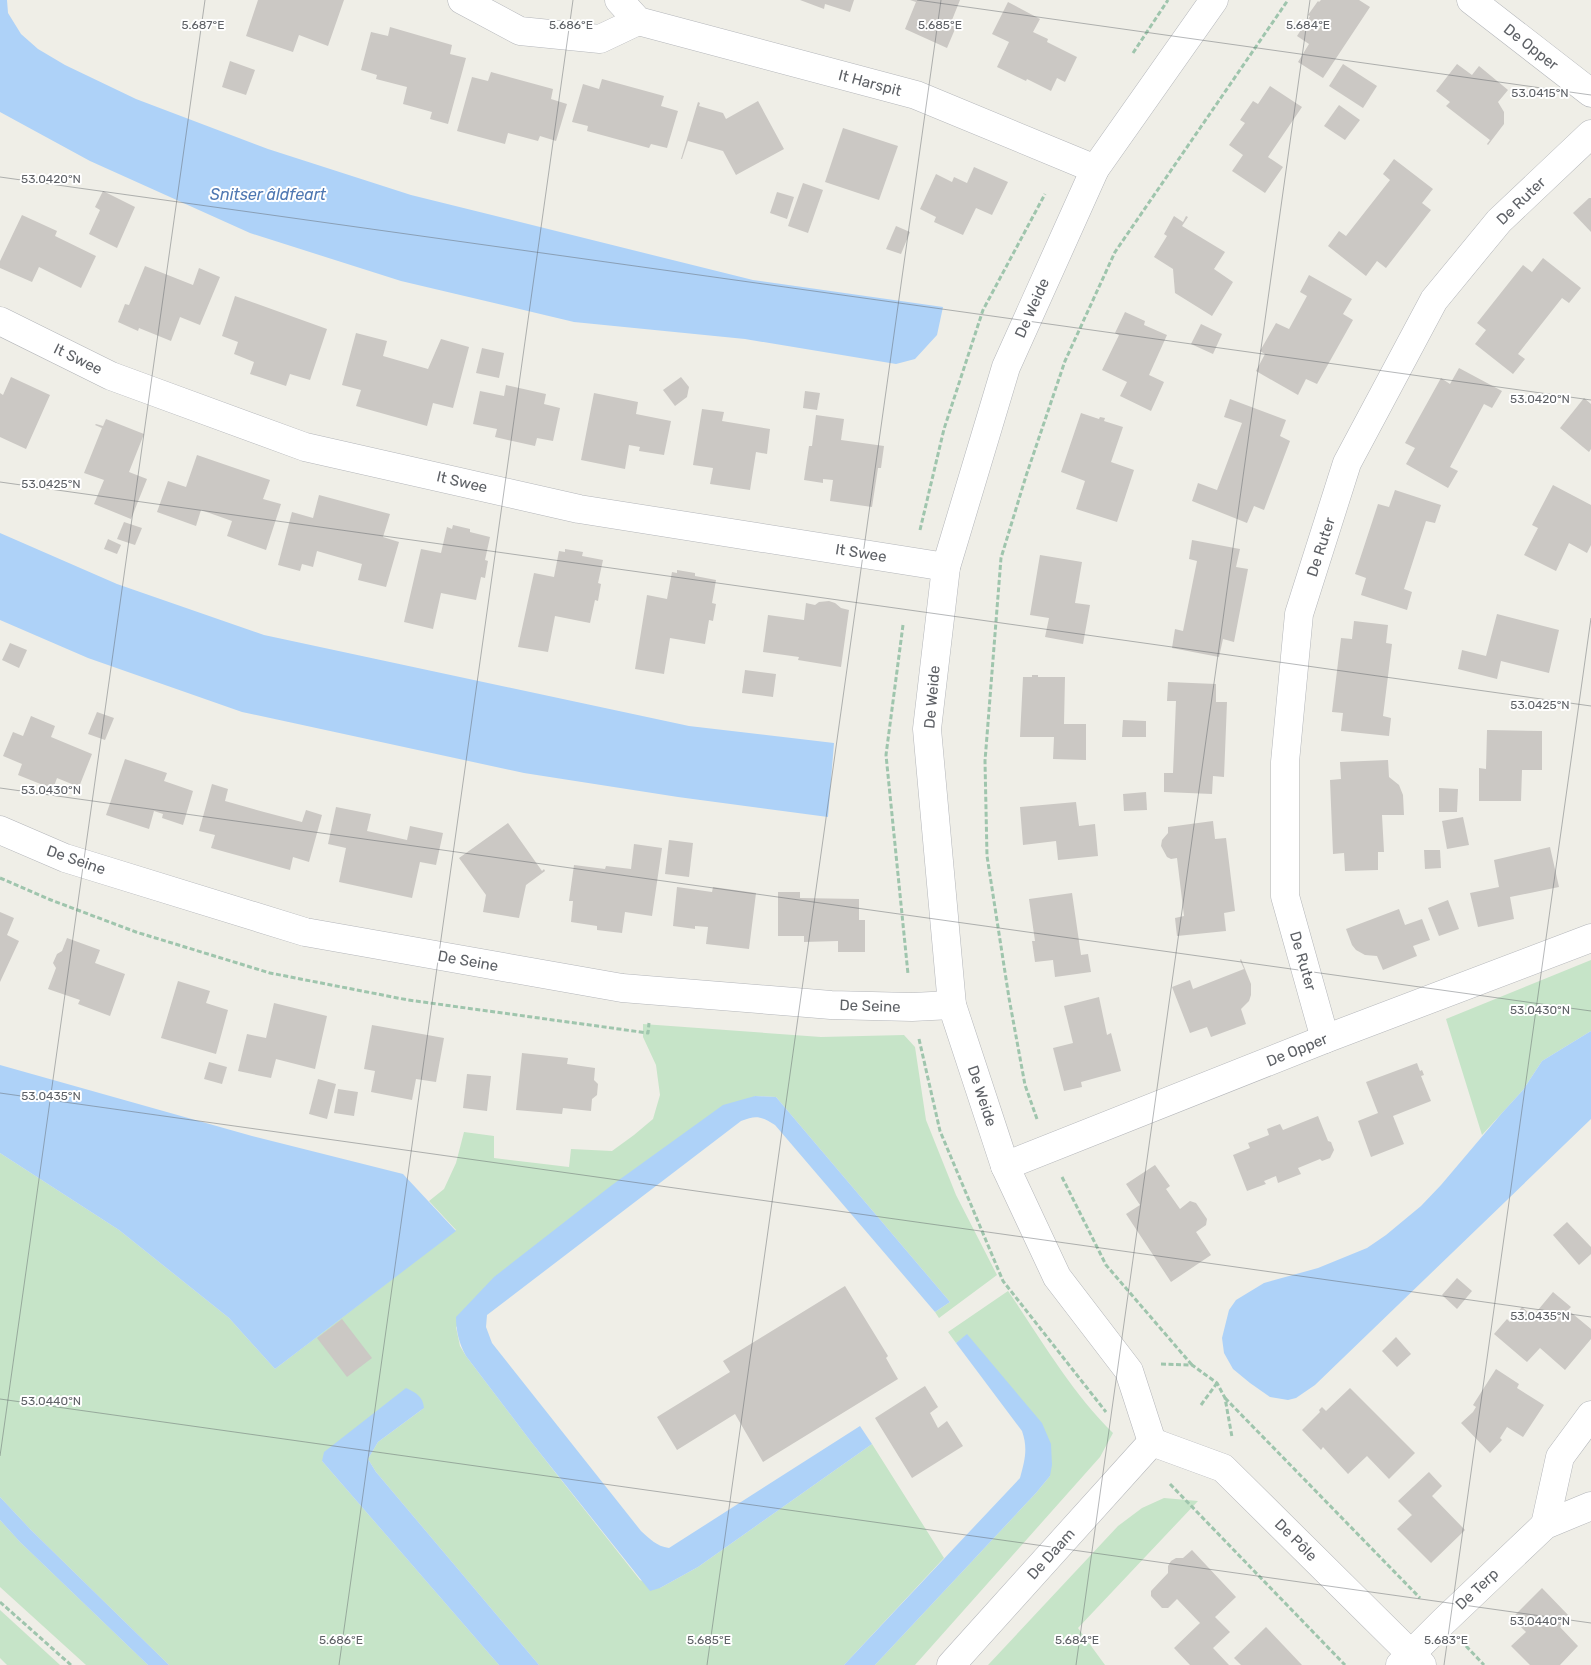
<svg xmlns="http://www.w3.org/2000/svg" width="1591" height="1665" font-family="Rubik,sans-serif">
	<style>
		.green { fill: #c6e4c8 }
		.water { fill: #aed2f8 }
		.building { fill: #cbc8c4 }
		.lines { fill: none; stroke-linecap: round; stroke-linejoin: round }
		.minor-casing { stroke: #b4b6ba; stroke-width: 29 }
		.path { stroke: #9fc5ad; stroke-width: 3; stroke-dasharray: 5 2.5; stroke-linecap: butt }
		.minor { stroke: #fff; stroke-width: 28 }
		.ticks { fill: none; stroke: #5e6166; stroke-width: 1; stroke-opacity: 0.45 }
		.labels { text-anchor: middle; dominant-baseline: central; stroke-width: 4; stroke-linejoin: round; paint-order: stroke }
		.street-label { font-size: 15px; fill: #5e6166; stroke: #fff }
		.water-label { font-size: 16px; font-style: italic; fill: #4f78b2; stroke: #fff }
		.ticks-label { font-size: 12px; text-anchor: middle; fill: #5e6166; stroke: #fff; stroke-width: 4; stroke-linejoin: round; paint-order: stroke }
	</style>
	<rect width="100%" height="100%" fill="#efeee7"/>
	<g class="green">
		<polygon points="1591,960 1591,1031 1542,1061 1523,1090 1482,1135 1446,1019"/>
		<polygon points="643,1024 821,1037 904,1035 915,1047 926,1120 956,1195 997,1275 939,1318 935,1312 950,1302 776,1097 755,1096 456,1327 460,1346 466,1356 532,1443 640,1580 660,1588 698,1567 872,1444 944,1558 844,1665 539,1665 376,1472 368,1459 378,1442 424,1408 322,1461 499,1665 169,1665 31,1530 0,1497 0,1153 119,1230 229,1318 275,1369 456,1230 429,1201 444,1189 456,1163 464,1132 494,1136 494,1158 569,1167 571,1149 612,1151 634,1135 653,1119 660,1095 656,1065 643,1037"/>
		<path d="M1008 1291C1041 1339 1071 1392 1113 1433L1100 1457 915 1665H875L1036 1493 1050 1476 967 1335 956 1343 948 1332Z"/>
		<polygon points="1164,1498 1198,1501 1078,1628 1105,1665 988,1665 1118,1526 1142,1508"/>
		<polygon points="0,1520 20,1542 148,1665 86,1665 0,1587"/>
		<polygon points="0,1610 60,1665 7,1665 0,1658"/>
	</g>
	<g class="water">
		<polygon points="0,0 7,0 8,13 21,34 38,49 65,65 136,99 268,149 411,195 753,280 943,307 937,335 915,359 896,364 745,339 574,322 401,281 250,233 90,161 0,112"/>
		<polygon points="0,533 117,584 264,635 689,726 834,743 828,817 678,797 524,773 242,712 88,658 0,620"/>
		<polygon points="1591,1031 1591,1119 1315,1385 1296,1398 1288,1400 1270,1397 1250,1383 1233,1369 1224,1353 1222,1338 1229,1310 1236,1300 1264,1283 1318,1268 1367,1248 1386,1235 1421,1206 1441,1185 1502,1113 1523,1090 1542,1061"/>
		<polygon points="0,1065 252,1136 403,1174 456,1231 275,1369 229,1318 119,1230 0,1153"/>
		<path d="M755 1096 776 1097 950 1302 935 1312 775 1125C761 1116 756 1115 741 1121L487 1315 486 1327 492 1343 641 1531C650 1539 656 1546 669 1548L860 1426 872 1444 698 1567 660 1588 650 1591 532 1443 466 1356C459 1343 456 1331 456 1317L494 1277 612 1185 723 1105Z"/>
		<path d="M967 1334 1042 1423 1051 1444 1052 1465 1050 1476 1036 1493 875 1665H844L1020 1478C1025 1460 1028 1448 1022 1431L956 1343Z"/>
		<path d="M406 1388C416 1393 423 1396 424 1408L378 1442 368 1459 376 1472 539 1665H499L322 1461 324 1452Z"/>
		<polygon points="0,1497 31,1530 169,1665 148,1665 20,1542 0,1520"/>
	</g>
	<g class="building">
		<polygon points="258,0 344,0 328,46 299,35 293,52 246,36"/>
		<polygon points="800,0 854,0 850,12 825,4 824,9"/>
		<polygon points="910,0 960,0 952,20 958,22 947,48 905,29 916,2"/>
		<polygon points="1321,0 1359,0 1370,7 1323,78 1298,62 1309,44 1297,36 1310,16 1308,15 1318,1 1319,2"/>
		<polygon points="1008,2 1040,19 1033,32 1048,39 1047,42 1077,57 1065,82 1057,78 1051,91 1027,79 1026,81 997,67 1009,42 992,34"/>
		<polygon points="390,27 452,45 450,54 466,58 448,124 430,119 432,112 403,104 407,87 376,79 377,75 361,70 371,32 388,36"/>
		<polygon points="230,61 255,70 246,95 222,87"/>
		<polygon points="1343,64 1377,86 1363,108 1329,86"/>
		<polygon points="1457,64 1472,75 1479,66 1508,90 1498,102 1504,112 1504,124 1488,145 1487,144 1490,140 1446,106 1450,102 1436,91"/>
		<polygon points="491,72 553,89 551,99 567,104 556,141 540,136 538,141 508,133 505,144 457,131 472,77 488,81"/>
		<polygon points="602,79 664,96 661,106 678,111 667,148 651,144 649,148 587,131 588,126 572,122 583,84 599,89"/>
		<polygon points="1270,86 1302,107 1268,157 1283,167 1265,193 1232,171 1243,155 1229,145 1245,123 1240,120 1253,101 1258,104"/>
		<polygon points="758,101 784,149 736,175 723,151 688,141 682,159 681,159 698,102 700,103 699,106 723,113 726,119"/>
		<polygon points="1339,105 1360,120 1345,140 1324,126"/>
		<polygon points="843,128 898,146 879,200 825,182"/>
		<polygon points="1394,159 1433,189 1422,203 1431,210 1386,268 1377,261 1366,276 1328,246 1339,231 1346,236 1390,180 1383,174"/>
		<polygon points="974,167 1008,182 992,215 976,208 963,235 934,222 936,217 920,209 936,174 952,182 954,177 967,183"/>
		<polygon points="803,183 823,190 808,233 788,226"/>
		<polygon points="103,191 135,207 117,248 89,234 100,210 95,207"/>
		<polygon points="777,192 794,197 787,219 770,213"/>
		<polygon points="1589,198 1591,198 1591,232 1573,213"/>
		<polygon points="22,215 57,231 55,236 96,256 81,288 39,267 32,282 0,268 0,261"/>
		<polygon points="1174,216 1183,222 1186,216 1188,217 1182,226 1225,252 1214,269 1233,282 1212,316 1175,293 1173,269 1154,257 1167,236 1164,234"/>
		<polygon points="896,226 910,232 901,254 886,249"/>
		<polygon points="1543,258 1581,288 1569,303 1562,298 1518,354 1525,359 1513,374 1475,344 1486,330 1477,323 1523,265 1532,272"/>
		<polygon points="145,266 193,285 199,268 220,277 200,325 180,317 171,341 139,328 138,331 118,322 125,304 129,305"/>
		<polygon points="1309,275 1352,299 1343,314 1353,320 1317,384 1306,379 1298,395 1256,371 1265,354 1260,351 1276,323 1289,329 1307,296 1300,292"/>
		<polygon points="235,296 327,329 310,380 290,374 286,386 250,374 254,362 234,354 238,342 222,336"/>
		<polygon points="1125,312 1145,321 1144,325 1167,335 1149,375 1164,382 1151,411 1120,396 1127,382 1102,370 1119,335 1115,333"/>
		<polygon points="1201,324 1222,334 1213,354 1191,344"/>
		<polygon points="356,333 387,341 383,356 428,369 441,339 469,347 453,408 433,403 427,426 356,406 361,390 342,385"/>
		<polygon points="482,348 504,353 499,378 476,373"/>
		<polygon points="1459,368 1502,391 1492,408 1484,404 1450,467 1458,471 1448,488 1406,464 1415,448 1405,443 1441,378 1450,384"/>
		<polygon points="11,377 50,395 26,449 0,437 0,393 3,395"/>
		<polygon points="681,377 689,387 687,397 675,406 663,390"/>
		<polygon points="506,385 546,394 544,404 560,408 553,441 537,438 535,446 495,437 497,429 473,424 480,391 504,396"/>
		<polygon points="805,391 820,393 817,410 803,408"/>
		<polygon points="594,393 638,402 636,414 671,421 664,455 639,451 640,447 629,445 625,469 581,460"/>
		<polygon points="1584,398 1591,404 1591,449 1589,452 1560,428"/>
		<polygon points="1230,399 1286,420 1280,436 1290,441 1264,510 1254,506 1247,523 1192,501 1198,483 1217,490 1242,423 1224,417"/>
		<polygon points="702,409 724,412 722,421 770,429 767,454 756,452 750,490 710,484 713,468 693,465"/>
		<polygon points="1081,413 1099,419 1100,417 1105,418 1104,421 1123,427 1111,462 1134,470 1117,522 1076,509 1085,481 1061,472"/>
		<polygon points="816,415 844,419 841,440 884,446 881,468 878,468 872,507 830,501 833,480 823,479 823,483 804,480 809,446 812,446"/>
		<polygon points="106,419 144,434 129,472 147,479 131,519 94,504 104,480 84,473 102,428 95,425 96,424 103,426"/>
		<polygon points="197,455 270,480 263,499 281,504 266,550 227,536 232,521 201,510 196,526 157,512 168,481 186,487"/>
		<polygon points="1553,485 1591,505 1591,545 1587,553 1569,543 1556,571 1524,555 1538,528 1532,525"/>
		<polygon points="1395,490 1441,505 1435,523 1426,521 1404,589 1412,592 1407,610 1361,595 1366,578 1355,574 1378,504 1389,507"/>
		<polygon points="319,495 390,514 383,537 399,542 386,587 358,580 362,564 317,551 313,567 302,564 300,571 278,565 292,512 313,518"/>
		<polygon points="124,522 142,528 135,545 117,539"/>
		<polygon points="453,525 470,529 470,532 490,537 485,560 488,561 485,578 481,577 476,600 441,593 433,629 404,622 421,549 441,553 447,527 452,529"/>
		<polygon points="108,539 121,545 117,554 104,549"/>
		<polygon points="1192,540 1240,549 1236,567 1248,569 1234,642 1223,639 1219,657 1172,648 1175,629 1183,631 1197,561 1189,559"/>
		<polygon points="565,549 583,552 582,556 603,560 598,583 601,584 598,601 595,600 590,623 555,616 548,652 518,647 534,573 554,577 559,551 565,552"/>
		<polygon points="1040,555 1082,562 1075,603 1090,605 1083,644 1045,637 1049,618 1030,615"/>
		<polygon points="677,570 695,573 695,576 716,580 712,603 716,604 713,621 709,620 705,644 670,638 664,674 635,669 647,595 667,599 672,572 677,573"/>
		<polygon points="829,601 835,603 841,608 849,610 841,667 798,660 799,657 763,652 768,615 804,620 806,603 815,605 819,602"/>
		<polygon points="1497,614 1559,630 1549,673 1501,661 1497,679 1458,669 1462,650 1486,656"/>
		<polygon points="1354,621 1388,625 1386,643 1392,644 1383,716 1391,718 1389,736 1341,731 1343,713 1332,712 1341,638 1352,639"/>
		<polygon points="10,643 27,650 19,668 2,660"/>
		<polygon points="745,670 776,674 773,697 742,693"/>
		<polygon points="1032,675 1038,675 1038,677 1065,677 1064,724 1086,724 1086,760 1053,759 1054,737 1020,737 1023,677 1032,677"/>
		<polygon points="1168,682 1216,684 1216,702 1227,702 1224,777 1213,776 1212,794 1164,792 1164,773 1173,773 1176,701 1167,701"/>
		<polygon points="97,712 114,718 105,740 88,734"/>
		<polygon points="31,716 55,726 51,737 92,754 79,787 57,778 53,789 18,775 22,764 3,756 13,732 23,736"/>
		<polygon points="1123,720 1146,721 1146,737 1122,737"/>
		<polygon points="1487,730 1542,731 1542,770 1522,770 1521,801 1479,801 1479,768 1486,769"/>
		<polygon points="125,759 167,773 164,781 193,791 183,825 162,818 163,814 154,811 149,829 106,815"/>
		<polygon points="1388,760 1389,777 1399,785 1403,795 1404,815 1382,815 1384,852 1378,852 1378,870 1345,871 1344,853 1333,854 1330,780 1341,779 1340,762"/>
		<polygon points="212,784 228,789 225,801 264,812 302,822 306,810 322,815 309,862 293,857 290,870 211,848 215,835 199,831"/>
		<polygon points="1439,788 1458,789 1457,812 1439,812"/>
		<polygon points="1146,792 1147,810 1124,811 1123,794"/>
		<polygon points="1076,802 1079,826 1095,824 1098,856 1058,860 1056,841 1023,845 1020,807"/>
		<polygon points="336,807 371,814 367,831 407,840 410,826 443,833 436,865 420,862 412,898 339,882 346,848 328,844"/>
		<polygon points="1463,817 1469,845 1447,849 1442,821"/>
		<polygon points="1213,821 1215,839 1226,838 1235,911 1224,913 1226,931 1177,936 1175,918 1184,916 1177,858 1171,859 1167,857 1161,846 1162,840 1168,833 1168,827"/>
		<polygon points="508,823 542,871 544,869 545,871 526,885 519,918 483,912 486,895 459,858"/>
		<polygon points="669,840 693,843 689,877 665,874"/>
		<polygon points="634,844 662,848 652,916 625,912 622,933 597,930 597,926 571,922 573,901 569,901 574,865 605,869 606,866 631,869"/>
		<polygon points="1550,847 1559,887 1510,897 1514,919 1478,927 1470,893 1499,887 1494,860"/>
		<polygon points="1424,850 1440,850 1441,868 1425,869"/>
		<polygon points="677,887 712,892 713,887 756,893 749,949 706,944 708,927 695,926 695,929 673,926"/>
		<polygon points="778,892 800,892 800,898 859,899 859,920 865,920 865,952 838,952 838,941 804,942 804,936 778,936"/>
		<polygon points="1072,893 1081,955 1088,954 1091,972 1055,977 1053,960 1035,962 1032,941 1035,941 1029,899"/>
		<polygon points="1448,900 1459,929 1439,936 1428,908"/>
		<polygon points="1399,909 1405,925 1422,919 1430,940 1413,946 1417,956 1383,970 1377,956 1365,955 1356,950 1352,945 1346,929"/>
		<polygon points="0,912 14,918 7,935 19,941 0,982"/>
		<polygon points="67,938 100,950 95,963 125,974 110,1016 78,1004 80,1000 48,989 56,968 53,963 57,954 62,951"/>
		<polygon points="1241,959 1251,984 1251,995 1249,1001 1241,1009 1246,1024 1211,1037 1207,1027 1190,1033 1172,987 1190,980 1193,989 1244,969 1240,960"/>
		<polygon points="178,981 210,991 206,1003 228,1010 216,1054 161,1038"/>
		<polygon points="1099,997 1107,1035 1111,1033 1121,1071 1081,1082 1082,1087 1064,1091 1053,1048 1073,1043 1064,1006"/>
		<polygon points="274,1003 327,1016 315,1069 276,1059 271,1078 238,1071 247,1034 266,1038"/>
		<polygon points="372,1025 444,1038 436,1082 416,1079 412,1100 371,1092 375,1071 364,1069"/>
		<polygon points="522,1053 568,1058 567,1064 595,1068 594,1080 598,1084 597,1095 592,1099 591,1111 563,1108 562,1114 516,1110"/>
		<polygon points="209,1062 227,1067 222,1084 204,1079"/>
		<polygon points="1417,1063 1420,1071 1422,1070 1424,1075 1421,1076 1431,1101 1393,1116 1404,1144 1371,1157 1358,1121 1378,1113 1366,1082"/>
		<polygon points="467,1074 491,1076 487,1111 463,1108"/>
		<polygon points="318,1079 336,1084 327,1119 309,1114"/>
		<polygon points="338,1089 358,1092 354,1116 334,1113"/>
		<polygon points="1318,1116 1328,1141 1331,1142 1334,1150 1330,1158 1322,1161 1320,1159 1298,1168 1301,1174 1278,1183 1276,1176 1264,1181 1266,1184 1247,1191 1233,1155 1250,1148 1248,1143 1269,1135 1267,1129 1280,1124 1283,1130"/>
		<polygon points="1155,1165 1170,1186 1166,1189 1180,1209 1190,1201 1196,1203 1207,1219 1206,1225 1196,1232 1211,1255 1171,1282 1126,1214 1140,1205 1126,1184"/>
		<polygon points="1567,1222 1591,1247 1591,1254 1579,1265 1553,1235"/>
		<polygon points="1457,1278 1472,1291 1457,1309 1442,1295"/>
		<polygon points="845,1286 888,1356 886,1358 898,1379 763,1462 735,1414 677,1450 657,1417 730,1372 723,1361"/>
		<polygon points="1553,1292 1571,1307 1568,1310 1591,1329 1591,1339 1565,1370 1540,1348 1527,1362 1494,1334 1507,1319 1510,1322 1522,1307 1533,1316"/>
		<polygon points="342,1319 372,1358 347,1377 317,1338"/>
		<polygon points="1396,1337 1411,1354 1397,1367 1382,1351"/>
		<polygon points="1496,1369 1519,1384 1517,1388 1544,1405 1523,1437 1507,1427 1500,1438 1502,1440 1490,1453 1461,1423 1473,1412 1476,1407 1473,1405"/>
		<polygon points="925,1386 938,1407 930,1413 938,1428 947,1421 963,1446 912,1478 875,1418"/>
		<polygon points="1350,1388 1415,1453 1389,1479 1367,1456 1348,1474 1323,1447 1321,1450 1302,1430 1320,1412 1319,1410 1322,1407 1326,1411"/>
		<polygon points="1429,1472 1442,1486 1432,1496 1465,1530 1431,1563 1397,1529 1412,1515 1398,1501"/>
		<polygon points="1192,1550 1236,1597 1215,1617 1230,1632 1213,1648 1229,1665 1190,1665 1174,1648 1200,1623 1177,1599 1168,1608 1162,1608 1151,1596 1151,1591 1168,1573 1168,1566 1171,1561 1176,1558 1183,1558"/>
		<polygon points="1542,1588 1570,1617 1560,1627 1578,1646 1560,1665 1530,1665 1511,1646 1526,1632 1512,1618"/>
		<polygon points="1266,1627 1302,1665 1241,1665 1234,1658"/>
	</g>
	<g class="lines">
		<g class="minor-casing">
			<g id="minor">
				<polyline points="462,0 520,31 600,39 638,21"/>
				<polyline points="619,0 638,21 916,95 1095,169"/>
				<polyline points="1471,0 1591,93"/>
				<polyline points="0,321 111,376 305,447 579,509 946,567"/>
				<polyline points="0,830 65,858 305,932 622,988 831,1005 912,1007 952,1005"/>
				<polyline points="1325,1039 1285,896 1285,762 1299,614 1347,463 1434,300 1499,221 1591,134"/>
				<polyline points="1005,1166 1325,1039 1591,938"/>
				<polyline points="1152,1442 1129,1371 1057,1277 1005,1166 952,1005 927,729 946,567 1006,367 1095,169 1214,0"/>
				<polyline points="1152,1442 1223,1468 1422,1665"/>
				<polyline points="1545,1525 1560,1457 1591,1415"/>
				<polyline points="951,1665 1152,1442"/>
				<polyline points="1400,1665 1443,1622 1545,1525 1591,1506"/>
			</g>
		</g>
		<g class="path">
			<polyline points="1133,53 1168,0"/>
			<polyline points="920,530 944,429 983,310 1045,194"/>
			<polyline points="903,625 886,755 908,974"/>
			<polyline points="0,878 51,900 136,932 270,973 408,1000 648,1033 649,1023"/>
			<polyline points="919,1039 940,1131 1003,1281 1106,1412"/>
			<polyline points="1037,1119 1025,1085 1009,998 987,856 985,761 1001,558 1026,476 1065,361 1115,252 1288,0"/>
			<polyline points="1062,1177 1106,1265 1192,1365"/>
			<polyline points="1161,1364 1192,1365 1217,1383 1225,1398 1232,1437"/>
			<polyline points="1225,1398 1420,1598"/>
			<polyline points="1201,1405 1217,1383"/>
			<polyline points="1170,1484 1345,1665"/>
			<polyline points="0,1602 71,1665"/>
			<polyline points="1466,1646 1484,1665"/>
		</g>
		<use href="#minor" class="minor"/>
	</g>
	<path class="ticks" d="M917 0 1591 95M0 177 1591 400M0 482 1591 706M0 788 1591 1011M0 1093 1591 1317M0 1399 1591 1623M0 1456 205 0M339 1665 573 0M707 1665 941 0M1076 1665 1310 0M1444 1665 1591 618"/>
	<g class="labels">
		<g class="street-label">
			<text transform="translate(1531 47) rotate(38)">De Opper</text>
			<text transform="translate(870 83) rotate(15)">It Harspit</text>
			<text transform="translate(1521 201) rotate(-44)">De Ruter</text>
			<text transform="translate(1032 308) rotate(-66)">De Weide</text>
			<text transform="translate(78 359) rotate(26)">It Swee</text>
			<text transform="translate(462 482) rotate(13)">It Swee</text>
			<text transform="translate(1321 547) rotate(-72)">De Ruter</text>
			<text transform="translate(861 553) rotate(9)">It Swee</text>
			<text transform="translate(932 697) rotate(-85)">De Weide</text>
			<text transform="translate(76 860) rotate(19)">De Seine</text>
			<text transform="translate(468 961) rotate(10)">De Seine</text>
			<text transform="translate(1303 961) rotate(74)">De Ruter</text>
			<text transform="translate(870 1006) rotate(2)">De Seine</text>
			<text transform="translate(1297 1050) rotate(-22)">De Opper</text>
			<text transform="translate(982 1096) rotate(72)">De Weide</text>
			<text transform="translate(1296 1540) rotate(45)">De Pôle</text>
			<text transform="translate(1051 1554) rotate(-48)">De Daam</text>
			<text transform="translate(1477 1589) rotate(-43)">De Terp</text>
		</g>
		<g class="water-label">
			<text x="268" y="194">Snitser âldfeart</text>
		</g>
	</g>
	<g class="ticks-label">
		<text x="203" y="29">5.687°E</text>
		<text x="571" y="29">5.686°E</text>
		<text x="940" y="29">5.685°E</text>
		<text x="1308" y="29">5.684°E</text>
		<text x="1540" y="97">53.0415°N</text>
		<text x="51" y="183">53.0420°N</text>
		<text x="1540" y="403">53.0420°N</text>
		<text x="51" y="488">53.0425°N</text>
		<text x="1540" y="709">53.0425°N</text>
		<text x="51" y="794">53.0430°N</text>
		<text x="1540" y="1014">53.0430°N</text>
		<text x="51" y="1100">53.0435°N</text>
		<text x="1540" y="1320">53.0435°N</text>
		<text x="51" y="1405">53.0440°N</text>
		<text x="1540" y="1625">53.0440°N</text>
		<text x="341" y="1644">5.686°E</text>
		<text x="709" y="1644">5.685°E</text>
		<text x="1077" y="1644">5.684°E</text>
		<text x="1446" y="1644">5.683°E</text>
	</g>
</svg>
